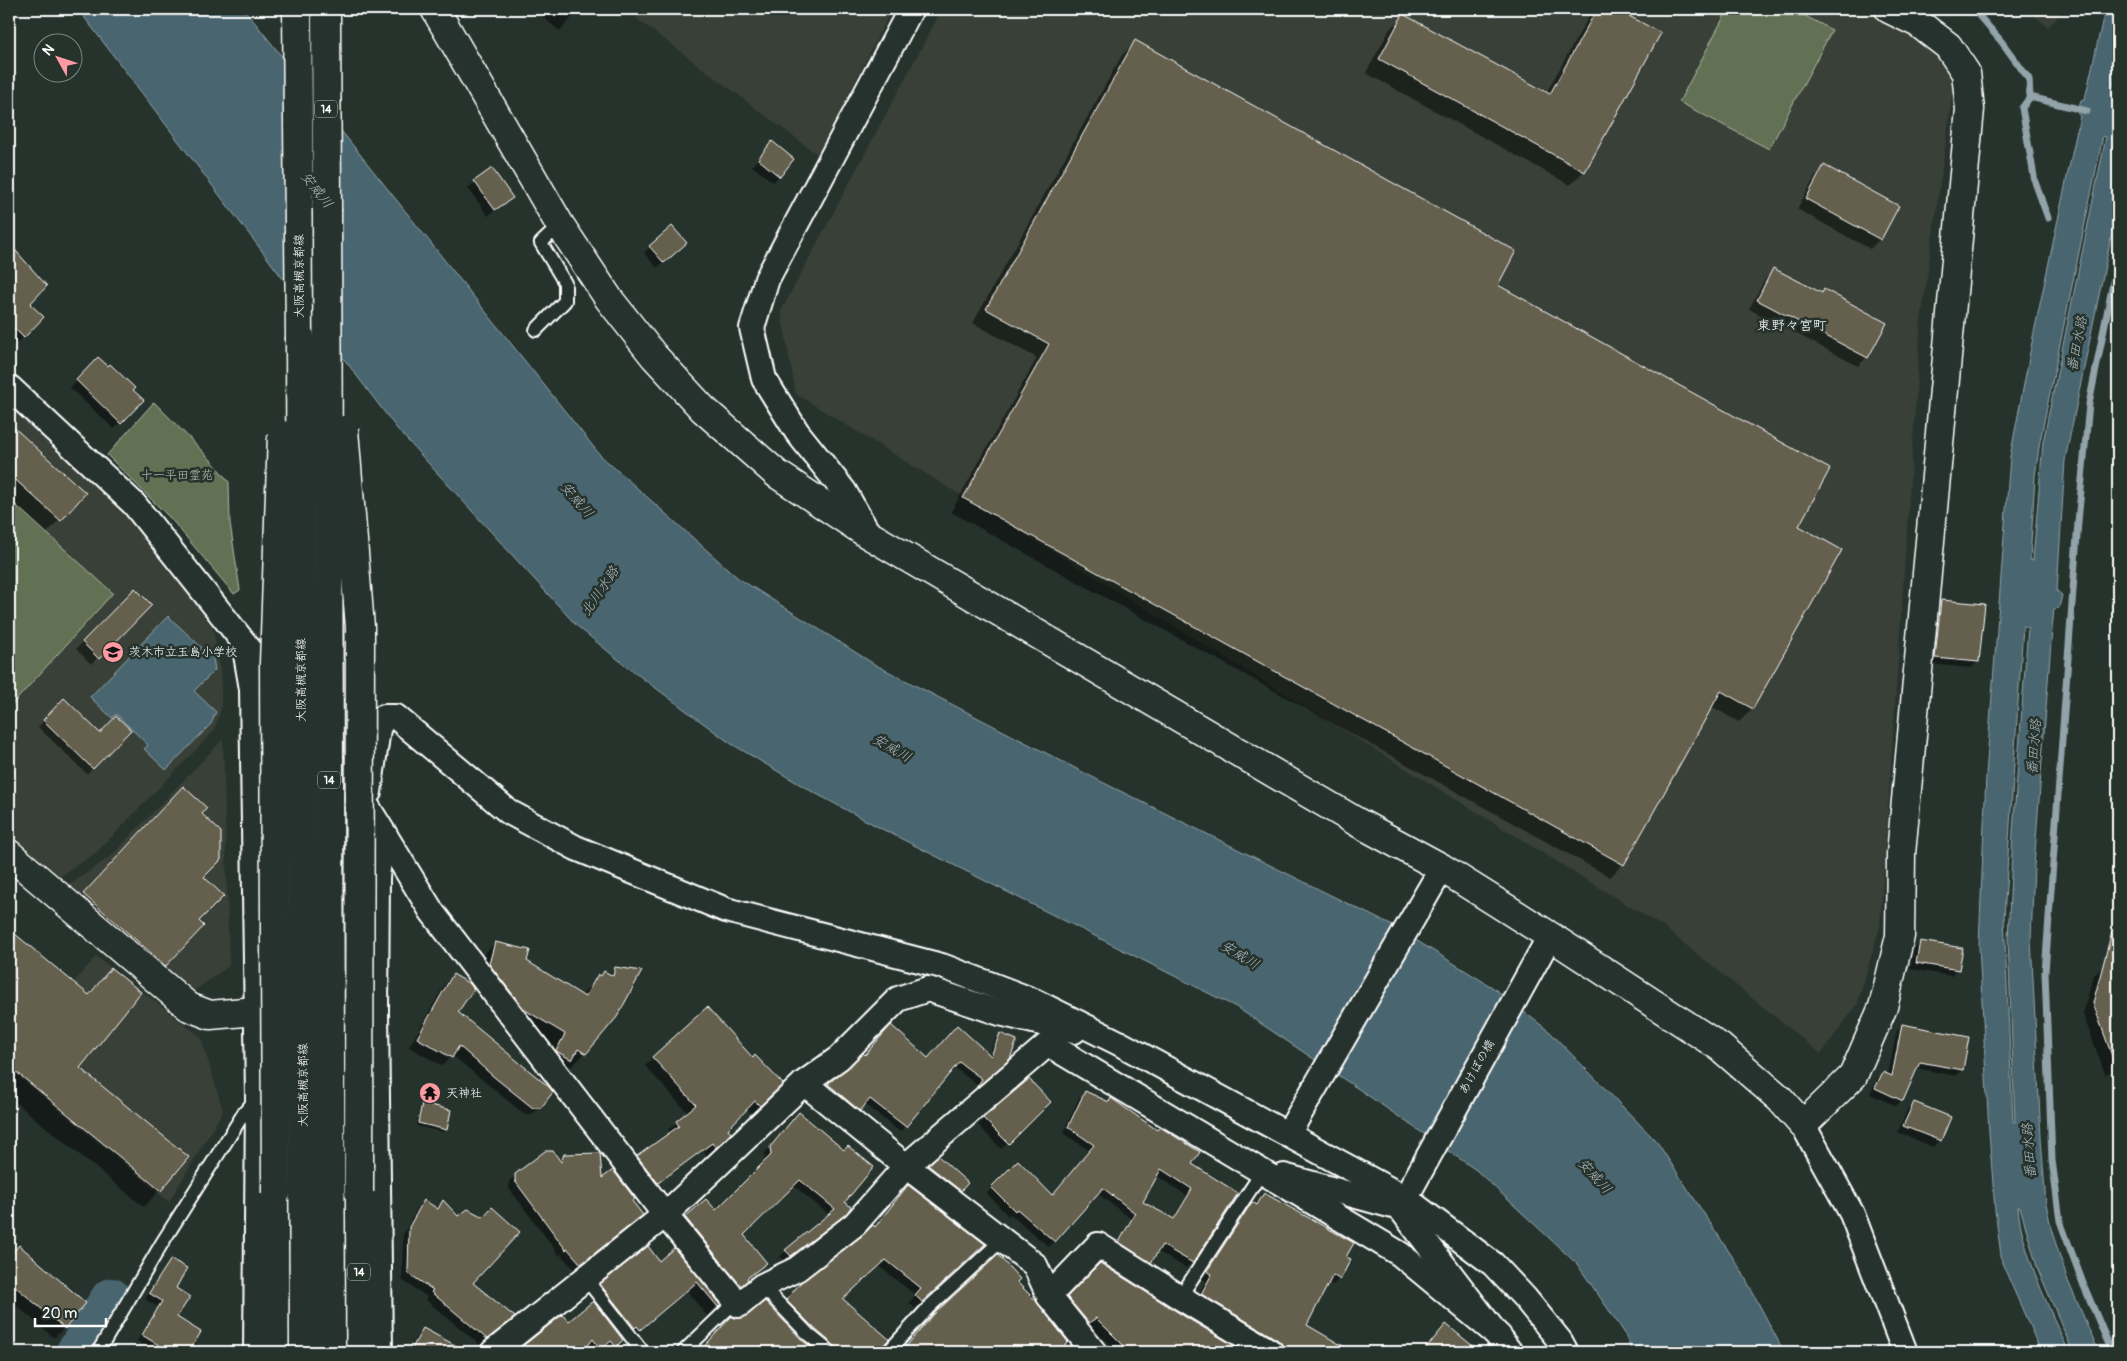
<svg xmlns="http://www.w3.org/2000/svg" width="2127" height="1361" font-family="Pangolin,'Klee One',sans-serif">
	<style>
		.built { fill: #394037 }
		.green { fill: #627153; stroke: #b0b8a9 }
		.water { fill: #4a6670; stroke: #92a3a9; fill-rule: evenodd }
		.shadow { fill: #0007; fill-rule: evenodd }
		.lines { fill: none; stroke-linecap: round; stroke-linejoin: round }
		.stream { stroke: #92a3a9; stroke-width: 7 }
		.river { stroke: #4a6670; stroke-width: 42 }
		.building { fill: #65604e; stroke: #fff; fill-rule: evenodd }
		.service-casing { stroke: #fff; stroke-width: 16 }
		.minor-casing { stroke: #fff; stroke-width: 28 }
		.tertiary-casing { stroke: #fff; stroke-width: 31 }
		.primary-casing { stroke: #fff; stroke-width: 31 }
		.service { stroke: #26332d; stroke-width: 12 }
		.minor { stroke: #26332d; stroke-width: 24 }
		.tertiary { stroke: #26332d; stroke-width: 28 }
		.primary { stroke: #26332d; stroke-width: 28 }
		.primary-bridge-casing { stroke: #fff; stroke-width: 31; stroke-linecap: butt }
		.primary-bridge { stroke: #26332d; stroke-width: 28 }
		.labels { text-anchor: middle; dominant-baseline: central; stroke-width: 5; stroke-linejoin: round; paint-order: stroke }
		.shield { fill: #26332d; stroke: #bec2c0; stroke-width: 1 }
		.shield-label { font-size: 11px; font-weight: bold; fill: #fff }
		.street-label { font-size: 12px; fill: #fff; stroke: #26332d }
		.park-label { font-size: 12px; fill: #b8bfb2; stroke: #26332d }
		.poi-label { font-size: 12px; fill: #fff; stroke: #26332d; text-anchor: start }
		.water-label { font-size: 14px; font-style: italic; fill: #aebabf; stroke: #26332d }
		.neighbourhood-label { font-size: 14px; fill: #fff; stroke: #26332d }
	</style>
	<rect width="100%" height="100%" fill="#26332d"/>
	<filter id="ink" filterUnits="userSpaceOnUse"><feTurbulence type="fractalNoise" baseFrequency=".02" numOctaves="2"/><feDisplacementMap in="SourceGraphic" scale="10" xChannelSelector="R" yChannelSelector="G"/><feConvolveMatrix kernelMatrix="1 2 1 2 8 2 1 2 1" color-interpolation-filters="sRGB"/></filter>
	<g filter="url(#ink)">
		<g class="built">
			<polygon points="636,9 892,9 818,155 637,19"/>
			<polygon points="942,9 1858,9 1930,44 1955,75 1921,321 1880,926 1857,1005 1821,1054 1665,928 796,394 781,311"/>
			<polygon points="2026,9 2064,9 2048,27"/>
			<polygon points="9,399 126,509 213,628 221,676 221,708 214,731 98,851 58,878 9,836"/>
			<polygon points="223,739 229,966 192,992 68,886 111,856"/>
			<polygon points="96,956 201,1037 223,1111 169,1202 9,1069 9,1062"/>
		</g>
		<g class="green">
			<polygon points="1728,9 1792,9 1832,30 1769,149 1679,102"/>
			<polygon points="154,402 211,460 229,482 230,523 240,590 234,594 171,519 107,455"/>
			<polygon points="9,499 113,593 9,708"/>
		</g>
		<g class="water">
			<polygon points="78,9 244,9 600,455 738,578 874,664 1102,782 1393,926 1492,987 1550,1032 1657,1142 1741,1270 1784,1352 1632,1352 1624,1332 1577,1264 1476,1170 1360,1090 1236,1007 882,829 811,791 730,743 626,666 577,626 398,430"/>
			<path d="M2105 9H2118V65L2111 95H2116L2118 83V203L2065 460 2057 591 2062 595 2059 608 2054 609 2052 629 2034 866 2031 939 2041 1138 2046 1204 2052 1232 2068 1281 2099 1352H2073L2037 1267 2020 1207H2018C2022 1253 2050 1310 2069 1352H2041L2002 1263 1995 1210 1989 1132 1979 946 1986 775 2010 457 2033 337 2080 116 2077 113 2081 100 2085 99ZM2103 136 2106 137 2043 442 2033 560H2030L2035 476 2040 441ZM2023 626 2028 627 2013 831 2008 939 2015 1122H2013L2004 917Z"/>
			<polygon points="168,616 213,658 215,670 194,691 216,712 211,724 166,770 144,749 148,745 116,714 112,718 90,697"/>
		</g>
		<g class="shadow">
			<polygon points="532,9 579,9 560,31"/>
			<polygon points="1596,9 1614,9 1659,34 1584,171 1570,185 1366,73 1390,29 1404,16 1546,93 1589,16"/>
			<polygon points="1135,42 1496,285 1797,526 1752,709 1739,722 1711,706 1623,864 1610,877 951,512 1037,358 973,323 1122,55"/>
			<polygon points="772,143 779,176 773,182 752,166"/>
			<polygon points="1825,167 1880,239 1870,249 1797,209 1815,177"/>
			<polygon points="475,182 511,197 488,216 468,188"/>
			<polygon points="9,244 46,286 29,304 43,317 14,346 9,341"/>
			<polygon points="650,247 679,249 657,268 644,253"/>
			<polygon points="1774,270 1821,294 1824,291 1867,357 1858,366 1749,309 1765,279"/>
			<polygon points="99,359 142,401 114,429 70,388"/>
			<polygon points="9,425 84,493 47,533 9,498"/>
			<polygon points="135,589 151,605 91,664 76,649"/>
			<polygon points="1941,602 1978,661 1971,668 1929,664 1935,608"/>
			<polygon points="64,700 100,735 129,730 87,774 38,727"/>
			<polygon points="171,799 200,814 203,877 197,921 203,926 153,977 72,906"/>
			<polygon points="9,930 88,995 111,969 78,1068 160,1190 144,1207 9,1097"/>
			<polygon points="1920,942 1958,969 1951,976 1910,969 1914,949"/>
			<polygon points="495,943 581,996 598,976 600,977 604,972 609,975 616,968 640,972 585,1053 571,1067 566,1064 557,1073 544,1066 552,1048 511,1024 481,957"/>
			<polygon points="2118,960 2118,1069 2105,1074 2083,1014 2093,976 2104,966"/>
			<polygon points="453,976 456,1012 540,1107 531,1115 525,1115 452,1055 442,1066 409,1047 445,984"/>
			<polygon points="1902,1025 1968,1038 1961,1070 1956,1076 1916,1068 1902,1100 1896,1106 1870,1094 1877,1079 1883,1073 1888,1075 1897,1031"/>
			<polygon points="1000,1034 1002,1064 976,1086 977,1085 954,1067 900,1132 864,1104 853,1115 823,1091 863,1055 928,1059 989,1055 995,1040"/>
			<polygon points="653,1058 753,1059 781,1084 751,1113 746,1108 726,1129 730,1133 707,1155 703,1150 649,1190 630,1165 670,1133 668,1130 688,1113 645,1066"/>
			<path d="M1085 1092 1190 1164 1237 1194 1192 1262 1186 1268 1157 1251 1144 1267 1114 1248 1131 1219 1097 1193 1049 1247 1010 1214 1008 1216 987 1193 1018 1162 1052 1196 1090 1151 1063 1133 1079 1098ZM1156 1175 1187 1196 1172 1220 1142 1203Z"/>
			<polygon points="1050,1102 1001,1149 978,1125 984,1119"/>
			<polygon points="1914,1103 1940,1140 1933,1147 1898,1132 1907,1110"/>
			<polygon points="423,1105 446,1129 443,1132 416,1126 420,1108"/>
			<polygon points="793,1120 843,1202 845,1213 784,1261 780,1256 829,1215 793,1185 743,1235 765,1263 734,1291 679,1224 705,1201 716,1212 765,1162 764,1154"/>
			<polygon points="564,1155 631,1202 635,1221 574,1269 560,1254 559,1255 509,1188 509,1181 516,1175 558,1161"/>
			<polygon points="938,1158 966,1183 958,1193 926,1169"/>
			<polygon points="908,1186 977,1251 915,1308 909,1303 915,1295 879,1266 842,1299 879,1352 829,1352 781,1307 795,1290 874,1228"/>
			<polygon points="1264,1195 1344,1257 1339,1279 1333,1285 1328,1282 1305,1326 1350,1352 1277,1352 1195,1300 1206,1281 1201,1278 1246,1210 1252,1203 1255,1205"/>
			<polygon points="424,1202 436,1209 443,1202 471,1283 507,1323 480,1345 425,1299 427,1297 402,1280 403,1235 417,1208"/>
			<polygon points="19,1247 64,1328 54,1338 9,1299 9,1257"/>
			<polygon points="674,1250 719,1304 707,1316 687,1291 627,1341 591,1295 601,1285 659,1263"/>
			<polygon points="171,1261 175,1317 193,1342 208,1352 155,1352 137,1341 158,1307 145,1299"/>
			<polygon points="1100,1264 1186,1319 1242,1352 1118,1352 1086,1322 1080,1328 1062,1304"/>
			<polygon points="1015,1282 1062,1352 902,1352 929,1320"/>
			<polygon points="593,1303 623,1342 613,1352 602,1352 600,1350 598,1352 586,1352 584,1349 581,1352 517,1352 562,1316 569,1323"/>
			<polygon points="725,1324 802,1342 815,1352 700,1352"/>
			<polygon points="423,1330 451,1345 447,1352 408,1352 417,1336"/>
		</g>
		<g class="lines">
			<g class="stream">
				<polyline points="1973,9 2001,41 2029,79 2030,97 2087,111"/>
				<polyline points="2030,97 2022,108 2035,182 2048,218"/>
				<polyline points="2112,1352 2084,1286 2060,1221 2052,1160 2045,972 2078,522 2089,404 2118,258"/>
			</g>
			<polyline class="river" points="77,1352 111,1299"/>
		</g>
		<g class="building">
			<polygon points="1597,9 1616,9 1661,33 1585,172 1379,59 1403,14 1550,94"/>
			<polygon points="1135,40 1516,251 1498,285 1830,469 1799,526 1842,550 1753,709 1721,691 1624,865 963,498 1049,344 986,309"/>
			<polygon points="772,141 794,159 780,177 758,159"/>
			<polygon points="1824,165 1899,206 1881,240 1806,199"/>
			<polygon points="492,168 513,198 495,210 474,181"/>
			<polygon points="672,226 687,243 664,263 649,246"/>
			<polygon points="9,243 47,286 30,304 44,317 24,338 10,324 9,326"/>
			<polygon points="1773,268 1822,293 1824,289 1887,323 1868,358 1757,300"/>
			<polygon points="98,357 108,366 110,364 135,388 133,390 144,400 121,424 76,380"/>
			<polygon points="9,423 86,493 61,521 9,474"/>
			<polygon points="135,588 152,605 99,659 82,642"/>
			<polygon points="1941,600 1985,604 1979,662 1935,658"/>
			<polygon points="64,698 100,733 116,716 131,730 93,769 43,720"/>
			<polygon points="183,786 207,808 202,814 221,832 221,860 204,877 224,896 199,921 204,926 166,966 83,894"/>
			<polygon points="9,929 89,995 111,968 141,992 80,1068 189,1157 161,1191 9,1066"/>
			<polygon points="2112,931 2118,932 2118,1066 2116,1067 2093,1003"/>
			<polygon points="1920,941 1963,948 1959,970 1916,963"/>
			<polygon points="495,942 530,950 527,961 585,997 598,974 601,976 604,971 613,976 615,967 642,971 617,1017 586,1054 578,1049 572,1060 556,1051 565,1034 525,1010 489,964"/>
			<polygon points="453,974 470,984 474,989 458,1012 549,1087 553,1092 541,1108 533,1108 494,1077 459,1046 452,1058 417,1038"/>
			<polygon points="707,1007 753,1058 755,1055 783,1084 760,1106 755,1101 728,1129 731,1133 716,1148 712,1143 658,1183 637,1156 679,1126 676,1121 696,1105 652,1057"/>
			<polygon points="1902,1024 1969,1037 1963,1070 1920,1062 1903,1101 1875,1088 1883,1072 1892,1076"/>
			<polygon points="891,1025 928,1058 957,1025 991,1056 1000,1033 1017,1040 1010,1059 976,1088 982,1079 959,1062 906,1127 870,1099 860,1111 828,1084 863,1053 865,1055"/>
			<polygon points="1029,1079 1051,1102 1009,1144 983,1118"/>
			<path d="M1085 1091 1109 1102 1111 1098 1157 1130 1160 1127 1200 1152 1192 1164 1238 1193 1193 1263 1162 1245 1151 1263 1119 1242 1135 1213 1103 1188 1055 1242 1017 1209 1015 1211 991 1187 1018 1160 1052 1195 1094 1145 1068 1127ZM1161 1169 1192 1189 1174 1219 1143 1202Z"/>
			<polygon points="1914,1102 1951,1117 1941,1141 1903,1126"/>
			<polygon points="422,1103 451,1110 447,1130 418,1123"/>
			<polygon points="799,1112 844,1150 848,1146 874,1167 845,1202 851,1207 846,1214 791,1256 785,1250 835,1209 800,1180 744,1235 767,1263 747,1278 748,1280 741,1286 685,1217 706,1199 716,1210 771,1155 770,1147"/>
			<polygon points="545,1151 553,1151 561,1162 564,1154 600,1153 602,1178 613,1170 635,1199 632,1201 643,1215 581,1264 567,1248 566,1250 515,1181 515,1174"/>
			<polygon points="938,1156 968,1183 961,1191 928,1165"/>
			<polygon points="908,1185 985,1244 922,1302 915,1295 921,1288 886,1260 843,1299 889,1339 882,1347 880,1352 838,1352 835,1346 815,1329 786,1300 801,1282 863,1235 873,1225 875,1227"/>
			<polygon points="1264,1193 1354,1243 1346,1257 1351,1259 1340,1280 1333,1275 1307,1325 1353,1352 1285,1352 1283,1346 1278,1340 1201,1294 1212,1274 1207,1271 1252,1202 1257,1205"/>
			<polygon points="424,1200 438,1209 443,1200 458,1216 468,1209 483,1217 492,1207 520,1232 473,1283 515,1317 487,1339 431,1292 433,1290 408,1273 409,1227"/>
			<polygon points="19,1245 86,1303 65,1329 9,1281 9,1257"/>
			<polygon points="648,1246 659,1261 674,1248 721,1304 718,1307 697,1282 640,1330 637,1326 635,1328 600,1284"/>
			<polygon points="998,1255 1020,1279 1017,1282 1036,1301 1068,1342 1058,1352 899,1352 901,1350 902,1351 936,1312"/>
			<polygon points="171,1259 187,1268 176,1288 190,1297 177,1317 201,1332 189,1352 170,1352 142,1335 162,1301 149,1293"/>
			<polygon points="1100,1263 1187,1318 1245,1352 1130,1352 1096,1318 1089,1323 1067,1297"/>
			<polygon points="593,1301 623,1340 616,1347 611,1341 601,1350 593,1339 583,1352 515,1352 562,1315 569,1321"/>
			<polygon points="765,1301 803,1341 817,1352 699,1352 732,1316 742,1318"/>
			<polygon points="1446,1324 1480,1352 1423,1352"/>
			<polygon points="423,1328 468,1352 410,1352"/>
		</g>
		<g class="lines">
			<g class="service-casing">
				<g id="service">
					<polyline points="536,330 565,301 565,283 541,243 560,225"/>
					<polyline points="586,1279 643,1352"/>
					<polyline points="762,1286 809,1335 830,1352"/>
					<polyline points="1180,1297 1262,1172"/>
					<polyline points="98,1352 162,1243 244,1113 256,1099"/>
					<polyline points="683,1352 736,1301"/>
					<polyline points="888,1352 930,1306 1003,1239"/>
				</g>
			</g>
			<g class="minor-casing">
				<g id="minor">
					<polyline points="9,387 134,504 280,688"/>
					<polyline points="869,535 844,491 797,432 764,379 752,328 767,279 911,9"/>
					<polyline points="244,643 252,689 258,1097 256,1352"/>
					<polyline points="323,750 367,806 432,912 665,1215 739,1305 762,1286 797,1269 855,1224 906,1166 1048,1044 1400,1254 1499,1336"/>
					<polyline points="369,792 378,729 384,717 396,717 509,812 576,848 726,910 942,966 1034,1001 1117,1042 1405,1198 1493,1264 1525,1298 1560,1341 1566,1352"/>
					<polyline points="804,1083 839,1058 898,999 928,989 1000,1013 1074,1031"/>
					<polyline points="1803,1125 1852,1214 1905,1352"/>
					<polyline points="1288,1134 1442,868"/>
					<polyline points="1284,1176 1400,1208"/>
					<polyline points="1049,1296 1098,1245 1183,1299 1271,1352"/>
					<polyline points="380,1352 376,1012 377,878 379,859 385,835"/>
					<polyline points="493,1352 665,1215 804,1083 906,1166 1035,1265 1049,1296 1094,1352"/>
					<polyline points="1510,1352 1400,1208 1550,936"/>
				</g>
			</g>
			<g class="tertiary-casing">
				<g id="tertiary">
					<polyline points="435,9 560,225 609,299 654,356 703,409 777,474 869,535 1357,822 1442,868 1550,936 1720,1047 1780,1099 1803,1125 1853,1076 1883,1007 1900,936 1901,854 1970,109 1966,73 1948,46 1918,23 1889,9"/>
					<polyline points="9,854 189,1007 210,1015 256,1011"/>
				</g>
			</g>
			<g class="primary-casing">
				<g id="primary">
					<polyline points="297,9 300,337"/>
					<polyline points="326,9 327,209"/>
					<polyline points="359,1192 359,1352"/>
					<polyline points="276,1193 277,1352"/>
				</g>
			</g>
			<use href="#service" class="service"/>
			<use href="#minor" class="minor"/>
			<use href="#tertiary" class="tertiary"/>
			<use href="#primary" class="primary"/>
			<g class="primary-bridge-casing">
				<g id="primary-bridge">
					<polyline points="327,209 331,1352"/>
					<polyline points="300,337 304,1352"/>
					<polyline points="344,430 360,627 359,1192"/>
					<polyline points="276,1193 274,663 282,435"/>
				</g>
			</g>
			<use href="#primary-bridge" class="primary-bridge"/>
		</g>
	</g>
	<defs>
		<g id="school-disc" transform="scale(1.125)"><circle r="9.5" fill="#ff9aa2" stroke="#26332d"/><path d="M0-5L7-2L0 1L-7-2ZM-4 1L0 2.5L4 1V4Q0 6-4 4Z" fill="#111"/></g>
		<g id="temple-disc" transform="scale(1.125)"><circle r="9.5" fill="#ff9aa2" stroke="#26332d"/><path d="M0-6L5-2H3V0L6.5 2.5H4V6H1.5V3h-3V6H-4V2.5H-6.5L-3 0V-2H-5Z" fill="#111"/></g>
	</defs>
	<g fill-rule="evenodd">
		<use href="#school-disc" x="113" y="652"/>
		<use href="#temple-disc" x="430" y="1093"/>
	</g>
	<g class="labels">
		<g class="shield">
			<rect x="315" y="100.5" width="22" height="17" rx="4"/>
			<rect x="318" y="771.5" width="22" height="17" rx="4"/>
			<rect x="348" y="1263.5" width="22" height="17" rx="4"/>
		</g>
		<g class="shield-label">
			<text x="326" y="109">14</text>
			<text x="329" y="780">14</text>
			<text x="359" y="1272">14</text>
		</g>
		<g class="street-label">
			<text transform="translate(299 276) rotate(-90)">大阪高槻京都線</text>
			<text transform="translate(301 680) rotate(-90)">大阪高槻京都線</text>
			<text transform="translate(1477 1067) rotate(-61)">あけぼの橋</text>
			<text transform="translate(303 1085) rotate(-90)">大阪高槻京都線</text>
		</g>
		<g class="park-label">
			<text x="177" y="475">十一平田霊苑</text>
		</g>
		<g class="poi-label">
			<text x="129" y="652">茨木市立玉島小学校</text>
			<text x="446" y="1093">天神社</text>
		</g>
		<g class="water-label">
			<text transform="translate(317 190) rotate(52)">安威川</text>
			<text transform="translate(2077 344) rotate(-79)">番田水路</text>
			<text transform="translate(577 500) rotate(49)">安威川</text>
			<text transform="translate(600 591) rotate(-56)">北川水路</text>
			<text transform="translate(2034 747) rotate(-86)">番田水路</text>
			<text transform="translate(892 748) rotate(30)">安威川</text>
			<text transform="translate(1240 955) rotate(31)">安威川</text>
			<text transform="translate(2029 1151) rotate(-94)">番田水路</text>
			<text transform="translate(1595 1176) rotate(48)">安威川</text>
		</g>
		<g class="neighbourhood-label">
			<text x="1792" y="325">東野々宮町</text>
		</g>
	</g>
	<rect width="2127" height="1361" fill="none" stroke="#26332d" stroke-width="30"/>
	<rect x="15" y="15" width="2097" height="1331" fill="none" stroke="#fff" stroke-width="2" filter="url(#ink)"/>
	<g transform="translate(58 58) rotate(310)"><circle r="24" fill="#26332d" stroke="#7d8581"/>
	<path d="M0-4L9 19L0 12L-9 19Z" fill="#ff9aa2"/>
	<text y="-8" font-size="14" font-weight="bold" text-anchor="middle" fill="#ffffff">N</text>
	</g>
	<path d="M35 1318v8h71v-8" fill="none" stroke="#ffffff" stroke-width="2.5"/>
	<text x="42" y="1318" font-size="15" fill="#ffffff" stroke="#26332d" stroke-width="4" paint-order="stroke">20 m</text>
</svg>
